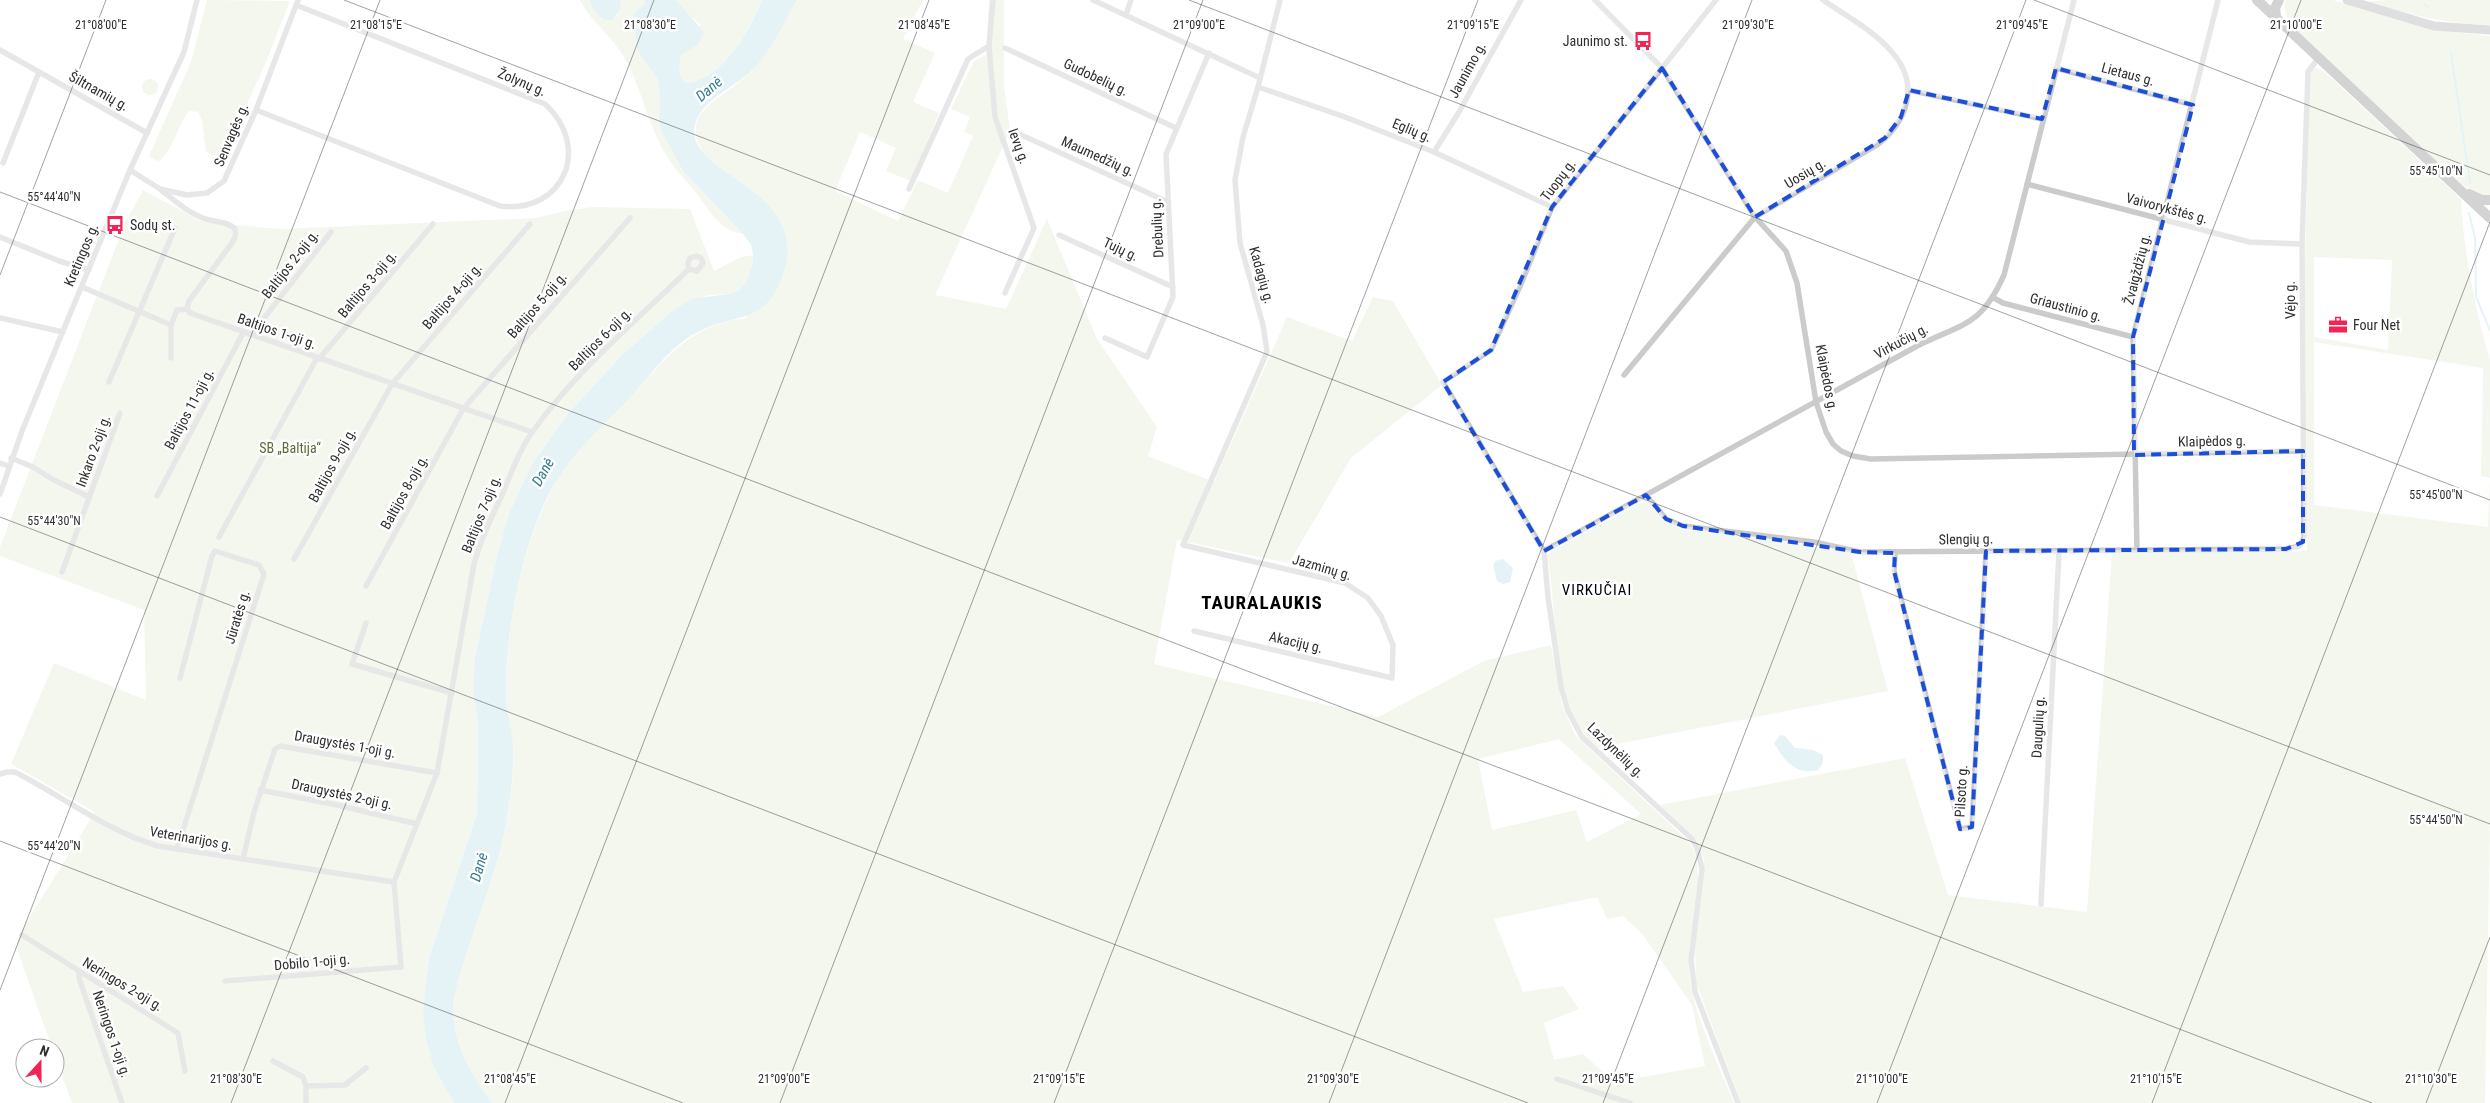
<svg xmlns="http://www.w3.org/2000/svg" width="2490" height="1103" font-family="'Roboto Condensed',sans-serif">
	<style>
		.green { fill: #e7edda; fill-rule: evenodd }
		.water { fill: #c5e5ee }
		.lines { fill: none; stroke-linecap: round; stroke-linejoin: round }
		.stream { stroke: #c5e5ee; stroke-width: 2 }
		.minor { stroke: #cbcbcb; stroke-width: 5.5 }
		.secondary { stroke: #b8b8b8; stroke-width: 9 }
		.trunk { stroke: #9e9e9e; stroke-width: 10 }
		.marked { fill: none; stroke: #1d4ed8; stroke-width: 4; stroke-dasharray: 10 6; stroke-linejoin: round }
		.ticks { fill: none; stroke: #2e2e2e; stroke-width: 1; stroke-opacity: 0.45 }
		.labels { text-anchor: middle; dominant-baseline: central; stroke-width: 5; stroke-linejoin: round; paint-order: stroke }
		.poi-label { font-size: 14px; fill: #2e2e2e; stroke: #fff; text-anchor: start }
		.street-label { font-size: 14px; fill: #2e2e2e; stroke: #fff }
		.park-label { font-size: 14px; fill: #5a6d38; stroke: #fff }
		.water-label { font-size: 15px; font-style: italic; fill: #347b8f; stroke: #fff }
		.neighbourhood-label { font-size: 15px; letter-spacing: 1px; fill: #000; stroke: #fff }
		.district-label { font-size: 19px; font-weight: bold; letter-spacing: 1px; fill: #000; stroke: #fff }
		.ticks-label { font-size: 12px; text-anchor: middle; fill: #2e2e2e; stroke: #fff; stroke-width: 5; stroke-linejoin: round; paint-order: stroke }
	</style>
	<rect width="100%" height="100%" fill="#fff"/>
	<g class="green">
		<path d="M207 0 290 1 267 60 224 155H212L206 152 202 120 198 112 189 111C177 126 174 150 158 162L149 156 191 62Z"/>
		<path d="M580 0H589L595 12 604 20H612L618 15 621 0H645V5L636 11 651 70 658 80 660 99 659 122 683 171 743 234C721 231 712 214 699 197 689 183 675 170 666 155 646 122 641 82 620 51 608 33 590 20 580 0Z"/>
		<path d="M676 0H762C748 31 725 81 685 83 678 74 679 66 681 55L698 45 700 24 686 13Z"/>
		<path d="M797 0H923L903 39 935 53 913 102 939 113 911 181 886 171 896 148 860 132 835 191 898 221 918 180 948 193 973 136 964 132 970 117 951 109 974 61 986 55 989 0H1004V85L1010 131 935 295 1006 309 1047 219 1097 339 1157 427 1148 456 1214 482 1287 317 1352 341 1373 297 1393 301 1442 385 1351 458 1289 563 1177 540 1154 664 1378 717 1484 661 1551 645 1562 705 1575 735 1690 843C1708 871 1691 926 1689 959 1686 1002 1718 1062 1734 1103H492C468 1069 453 1045 453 1003 466 942 495 885 506 823 511 797 515 769 513 743 511 727 506 712 506 696 505 619 529 505 580 447 596 429 615 414 631 396 666 358 691 324 746 318L785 262 786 237 782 224 705 155C673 109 731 97 754 68 771 47 783 24 797 0ZM1559 739 1641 814 1587 842 1576 810 1492 830 1478 759ZM1597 897 1607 919 1623 916 1643 935 1692 1005 1705 1066 1614 1082 1583 1054 1554 1060 1544 1023 1579 1009 1563 986 1523 992 1494 919Z"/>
		<polygon points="2286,0 2333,0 2435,30 2490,36 2490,196 2477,195 2460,183 2289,23 2284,7"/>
		<path d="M2385 0H2490V25C2447 24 2407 14 2366 2Z"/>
		<path d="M2316 68 2325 72 2461 199C2464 255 2475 307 2490 360V824L2485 1103H1741L1696 983 1695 947 1704 859 1696 841 1660 805 1905 758 1948 895 2087 912 2112 553 2307 551 2305 259 2310 78 2312 71ZM2314 257 2392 260 2388 350 2314 337ZM2314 342 2483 368 2481 476 2490 478 2488 527 2314 505Z"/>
		<circle cx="150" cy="87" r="8"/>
		<polygon points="143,190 203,222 281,229 536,218 570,210 594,207 690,209 714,271 741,257 753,255 752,267 745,284 738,291 728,294 708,295 671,312 621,356 567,415 532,464 497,556 475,657 473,689 478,725 477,813 429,958 425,989 423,1016 434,1068 454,1103 72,1103 55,1056 55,1048 52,1048 16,946 20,933 95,812 11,764 54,663 146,700 144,610 0,556 0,547 125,223"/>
		<path d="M1646 500 1665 522 1684 530 1790 542 1851 553 1888 691 1597 748C1547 702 1560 617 1547 556L1553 550Z"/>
	</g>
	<g class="water">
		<path d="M589 0H621C621 9 619 14 612 20H604L595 12Z"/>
		<path d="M645 0H676L704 32 698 45 681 55C679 66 678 74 685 83 723 81 750 30 762 0H797C783 24 771 52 751 71 734 88 701 100 695 125 683 178 818 186 781 280 763 325 734 313 698 332 668 347 648 379 625 403 600 428 576 450 557 480 524 531 504 636 506 696 506 712 512 728 513 744 514 770 511 797 506 823 495 885 466 942 453 1003 453 1045 468 1069 492 1103H454L434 1068 427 1043 423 1016 425 989 429 958 477 813 478 725 473 689 475 657 497 556 509 514 532 464 567 415 621 356 671 312 691 299 728 294 738 291 745 284 752 267 753 255 751 245 743 234 683 171 662 132 659 122 660 99 658 80 638 51 633 18 636 11 644 5Z"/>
		<polygon points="1503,559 1513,568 1510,582 1503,584 1497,581 1493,565 1495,561"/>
		<path d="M1780 735 1785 736 1795 748 1813 750 1823 755V763L1818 770C1797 776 1784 761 1774 743Z"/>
	</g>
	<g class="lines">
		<g class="stream">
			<polyline points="2424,4 2428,7"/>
			<polyline points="2451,53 2470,182"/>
			<polyline points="2469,213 2475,238 2476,297 2490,330"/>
		</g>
		<g class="minor">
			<polyline points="993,0 989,46 995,117 1034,228 1005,293"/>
			<polyline points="1093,0 1260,78"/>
			<polyline points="1595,0 1662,68 1755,217 1786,251 1797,283 1816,402 1826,432 1833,444 1841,451 1853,456 1871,459 2303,451"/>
			<polyline points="1716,0 1552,207 1521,284 1491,350 1443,382 1544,551 1548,597 1561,687 1568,711 1582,737 1692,839 1697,848 1702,869 1691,960 1695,992 1738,1103"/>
			<polyline points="1126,15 1131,0"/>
			<polyline points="1005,48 1176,128"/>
			<polyline points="0,50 147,133"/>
			<polyline points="2056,68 2193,105"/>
			<polyline points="1258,87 1345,117 1434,152 1552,207"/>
			<polyline points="1909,90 2042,119"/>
			<path d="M256 110 500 206C564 214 592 147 545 104L296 5"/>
			<polyline points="1017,133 1168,202"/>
			<polyline points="1434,152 1459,112 1521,0"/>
			<polyline points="3,163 39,72"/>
			<polyline points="130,170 160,189 187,195 207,193 224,181 256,110 298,0"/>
			<polyline points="2027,184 2249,242 2302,244"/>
			<path d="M160 189C174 200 187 212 203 218 211 222 228 221 234 228 237 232 235 238 232 243L189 301 187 309 190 313 532 432"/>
			<polyline points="909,189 968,59 989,46"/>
			<polyline points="1059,235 1173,287"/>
			<polyline points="0,237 59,261 89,270"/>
			<polyline points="82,287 171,325 177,310 187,309"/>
			<polyline points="1994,298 2003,303 2133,337"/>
			<polyline points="0,318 63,332"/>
			<polyline points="251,335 331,232"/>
			<polyline points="1105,338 1147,357 1173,297 1166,154 1209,53"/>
			<polyline points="171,358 171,325"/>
			<polyline points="319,359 433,224"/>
			<path d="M1624 375 1755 217 1877 145C1909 120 1920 83 1891 51 1873 30 1846 16 1823 0"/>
			<polyline points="109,382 175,228"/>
			<polyline points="11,458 33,467 52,479 89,497"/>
			<polyline points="0,463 9,466"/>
			<polyline points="0,494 22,431 65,326 130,170 184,52 197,0"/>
			<polyline points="1646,495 1666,519 1683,526 1814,542 1860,552 2286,549 2300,546 2304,537 2302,244 2308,72 2319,57"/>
			<polyline points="157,496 243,333"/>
			<polyline points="219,537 317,358"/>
			<polyline points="2137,550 2133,337 2218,0"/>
			<path d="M1544 551 1919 345C1964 323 1981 326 2004 275L2074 0"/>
			<polyline points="1895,553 1894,571 1960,829 1972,827 1986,551"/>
			<polyline points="294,559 392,384 530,224"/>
			<polyline points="62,572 120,413"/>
			<polyline points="366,586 463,409 630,218"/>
			<polyline points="366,623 352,664 452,693"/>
			<polyline points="1194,631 1392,678 1393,645 1381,616 1368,598 1345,583 1183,545 1267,352 1263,325 1240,243 1235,180 1243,137 1258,87 1280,0"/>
			<path d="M0 774 7 772H15C62 796 107 831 158 846L394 882"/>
			<polyline points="260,790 337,805 417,824"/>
			<polyline points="177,849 264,574 259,565 215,551 212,556 180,678"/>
			<polyline points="243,859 254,812 275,749 280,746 437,773"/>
			<polyline points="2041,904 2059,552"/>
			<polyline points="22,935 178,1033 185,1071"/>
			<polyline points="79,973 79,978 122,1103"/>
			<path d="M225 981 401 967 394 882 437 773 474 564C481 539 492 516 503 493 511 473 520 449 533 431 576 371 636 321 689 269L697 271 703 263 701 258 696 256 690 258 688 263 689 269"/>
			<polyline points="273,1061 303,1077 306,1086 345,1085 366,1068"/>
			<polyline points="1557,1079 1630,1103"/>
			<polyline points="306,1086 306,1103"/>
		</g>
		<polyline class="secondary" points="2347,0 2434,26 2490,30"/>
		<g class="trunk">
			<polyline points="2257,0 2490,218"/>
			<polyline points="2276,17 2275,8 2279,0"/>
			<polyline points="2469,194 2482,200 2490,200"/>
		</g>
	</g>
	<path d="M0 0H2490V1103H0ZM1662 68 1755 217 1885 138 1901 117 1909 90 2042 119 2056 68 2193 105 2133 337 2134 455 2303 451V542L2286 549 1986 551 1972 827 1960 829 1894 571 1895 553 1860 552 1683 526 1666 519 1646 495 1544 551 1443 382 1491 350 1552 207Z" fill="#fff" fill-opacity=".55" fill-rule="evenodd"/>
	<path class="marked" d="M1662 68 1755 217 1885 138 1901 117 1909 90 2042 119 2056 68 2193 105 2133 337 2134 455 2303 451V542L2286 549 1986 551 1972 827 1960 829 1894 571 1895 553 1860 552 1683 526 1666 519 1646 495 1544 551 1443 382 1491 350 1552 207Z"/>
	<path class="ticks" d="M344 0 2490 824M1189 0 2490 500M2034 0 2490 175M0 192 2372 1103M0 275 106 0M0 517 1528 1103M0 841 683 1103M0 990 380 0M231 1103 654 0M505 1103 929 0M780 1103 1203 0M1054 1103 1478 0M1329 1103 1752 0M1603 1103 2026 0M1877 1103 2301 0M2152 1103 2490 222M2426 1103 2490 937"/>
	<defs>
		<g id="bus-bare" transform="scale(1.5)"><path d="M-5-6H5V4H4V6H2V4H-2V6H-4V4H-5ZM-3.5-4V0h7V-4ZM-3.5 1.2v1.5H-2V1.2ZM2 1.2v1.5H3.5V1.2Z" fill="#f22355" stroke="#fff" stroke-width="2.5" paint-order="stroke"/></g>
		<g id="office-bare" transform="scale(1.5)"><path d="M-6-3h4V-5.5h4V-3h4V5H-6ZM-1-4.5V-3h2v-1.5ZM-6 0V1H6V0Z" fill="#f22355" stroke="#fff" stroke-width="2.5" paint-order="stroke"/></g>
	</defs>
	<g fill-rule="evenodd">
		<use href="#bus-bare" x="1643" y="41"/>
		<use href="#bus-bare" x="115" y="225"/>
		<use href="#office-bare" x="2338" y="325"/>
	</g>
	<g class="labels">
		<g class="poi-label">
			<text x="1628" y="41" text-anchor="end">Jaunimo st.</text>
			<text x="130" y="225">Sodų st.</text>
			<text x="2353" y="325">Four Net</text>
		</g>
		<g class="street-label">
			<text transform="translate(1467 70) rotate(-61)">Jaunimo g.</text>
			<text transform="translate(2128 74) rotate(15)">Lietaus g.</text>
			<text transform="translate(1096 77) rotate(25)">Gudobelių g.</text>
			<text transform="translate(522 82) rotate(23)">Žolynų g.</text>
			<text transform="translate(99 91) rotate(29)">Šiltnamių g.</text>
			<text transform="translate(1412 130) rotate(22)">Eglių g.</text>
			<text transform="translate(231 135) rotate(-67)">Senvagės g.</text>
			<text transform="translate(1019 146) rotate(70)">Ievų g.</text>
			<text transform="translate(1098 156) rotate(24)">Maumedžių g.</text>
			<text transform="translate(1805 173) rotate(-31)">Uosių g.</text>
			<text transform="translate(1558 180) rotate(-53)">Tuopų g.</text>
			<text transform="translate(2167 208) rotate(15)">Vaivorykštės g.</text>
			<text transform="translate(1157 228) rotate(-93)">Drebulių g.</text>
			<text transform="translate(1121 249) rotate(25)">Tujų g.</text>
			<text transform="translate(81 255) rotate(-67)">Kretingos g.</text>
			<text transform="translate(290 264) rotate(-52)">Baltijos 2-oji g.</text>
			<text transform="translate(2137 269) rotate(-76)">Žvaigždžių g.</text>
			<text transform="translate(1262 275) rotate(74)">Kadagių g.</text>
			<text transform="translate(367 284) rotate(-50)">Baltijos 3-oji g.</text>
			<text transform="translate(452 296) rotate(-49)">Baltijos 4-oji g.</text>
			<text transform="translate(2290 300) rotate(-91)">Vėjo g.</text>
			<text transform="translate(537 305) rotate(-49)">Baltijos 5-oji g.</text>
			<text transform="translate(2066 307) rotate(15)">Griaustinio g.</text>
			<text transform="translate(277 331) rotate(19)">Baltijos 1-oji g.</text>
			<text transform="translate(600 339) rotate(-45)">Baltijos 6-oji g.</text>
			<text transform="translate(1901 341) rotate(-28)">Virkučių g.</text>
			<text transform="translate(1827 378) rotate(79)">Klaipėdos g.</text>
			<text transform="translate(189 409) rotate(-62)">Baltijos 11-oji g.</text>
			<text transform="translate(2212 441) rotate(-1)">Klaipėdos g.</text>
			<text transform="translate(93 451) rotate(-70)">Inkaro 2-oji g.</text>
			<text transform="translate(332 465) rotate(-61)">Baltijos 9-oji g.</text>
			<text transform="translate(404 492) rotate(-61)">Baltijos 8-oji g.</text>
			<text transform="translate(481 514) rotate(-68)">Baltijos 7-oji g.</text>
			<text transform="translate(1966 539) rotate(-1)">Slengių g.</text>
			<text transform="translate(1322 567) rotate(16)">Jazminų g.</text>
			<text transform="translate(237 617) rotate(-73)">Jūratės g.</text>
			<text transform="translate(1296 642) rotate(13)">Akacijų g.</text>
			<text transform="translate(2038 727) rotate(-87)">Daugulių g.</text>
			<text transform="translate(345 744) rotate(10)">Draugystės 1-oji g.</text>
			<text transform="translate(1616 750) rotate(44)">Lazdynėlių g.</text>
			<text transform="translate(1961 791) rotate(-87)">Pilsoto g.</text>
			<text transform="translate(342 794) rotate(12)">Draugystės 2-oji g.</text>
			<text transform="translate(191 838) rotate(10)">Veterinarijos g.</text>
			<text transform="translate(312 962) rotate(-5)">Dobilo 1-oji g.</text>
			<text transform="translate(123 984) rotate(31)">Neringos 2-oji g.</text>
			<text transform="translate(112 1034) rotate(71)">Neringos 1-oji g.</text>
		</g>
		<g class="park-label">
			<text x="290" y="448">SB „Baltija“</text>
		</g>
		<g class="water-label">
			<text transform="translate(709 89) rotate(-41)">Danė</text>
			<text transform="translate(543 472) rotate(-61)">Danė</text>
			<text transform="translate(479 867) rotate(-74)">Danė</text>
		</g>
		<g class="neighbourhood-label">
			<text x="1597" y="590">VIRKUČIAI</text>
		</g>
		<g class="district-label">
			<text x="1262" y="602">TAURALAUKIS</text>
		</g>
	</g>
	<g class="ticks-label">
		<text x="101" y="29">21°08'00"E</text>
		<text x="376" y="29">21°08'15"E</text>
		<text x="650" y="29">21°08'30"E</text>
		<text x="924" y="29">21°08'45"E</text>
		<text x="1199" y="29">21°09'00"E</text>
		<text x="1473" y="29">21°09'15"E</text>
		<text x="1748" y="29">21°09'30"E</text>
		<text x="2022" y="29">21°09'45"E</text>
		<text x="2296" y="29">21°10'00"E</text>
		<text x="2436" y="175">55°45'10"N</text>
		<text x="54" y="201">55°44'40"N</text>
		<text x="2436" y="499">55°45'00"N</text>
		<text x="54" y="525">55°44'30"N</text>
		<text x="2436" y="824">55°44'50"N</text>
		<text x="54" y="850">55°44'20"N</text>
		<text x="236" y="1083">21°08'30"E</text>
		<text x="510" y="1083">21°08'45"E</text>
		<text x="784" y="1083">21°09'00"E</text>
		<text x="1059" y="1083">21°09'15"E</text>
		<text x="1333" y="1083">21°09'30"E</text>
		<text x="1608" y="1083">21°09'45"E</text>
		<text x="1882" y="1083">21°10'00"E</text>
		<text x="2156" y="1083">21°10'15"E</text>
		<text x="2431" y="1083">21°10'30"E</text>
	</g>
	<g transform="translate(40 1063) rotate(21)"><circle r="24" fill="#ffffff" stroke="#ababab"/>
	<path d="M0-4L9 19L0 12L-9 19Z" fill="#f22355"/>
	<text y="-8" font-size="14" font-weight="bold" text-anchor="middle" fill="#2e2e2e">N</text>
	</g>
</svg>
